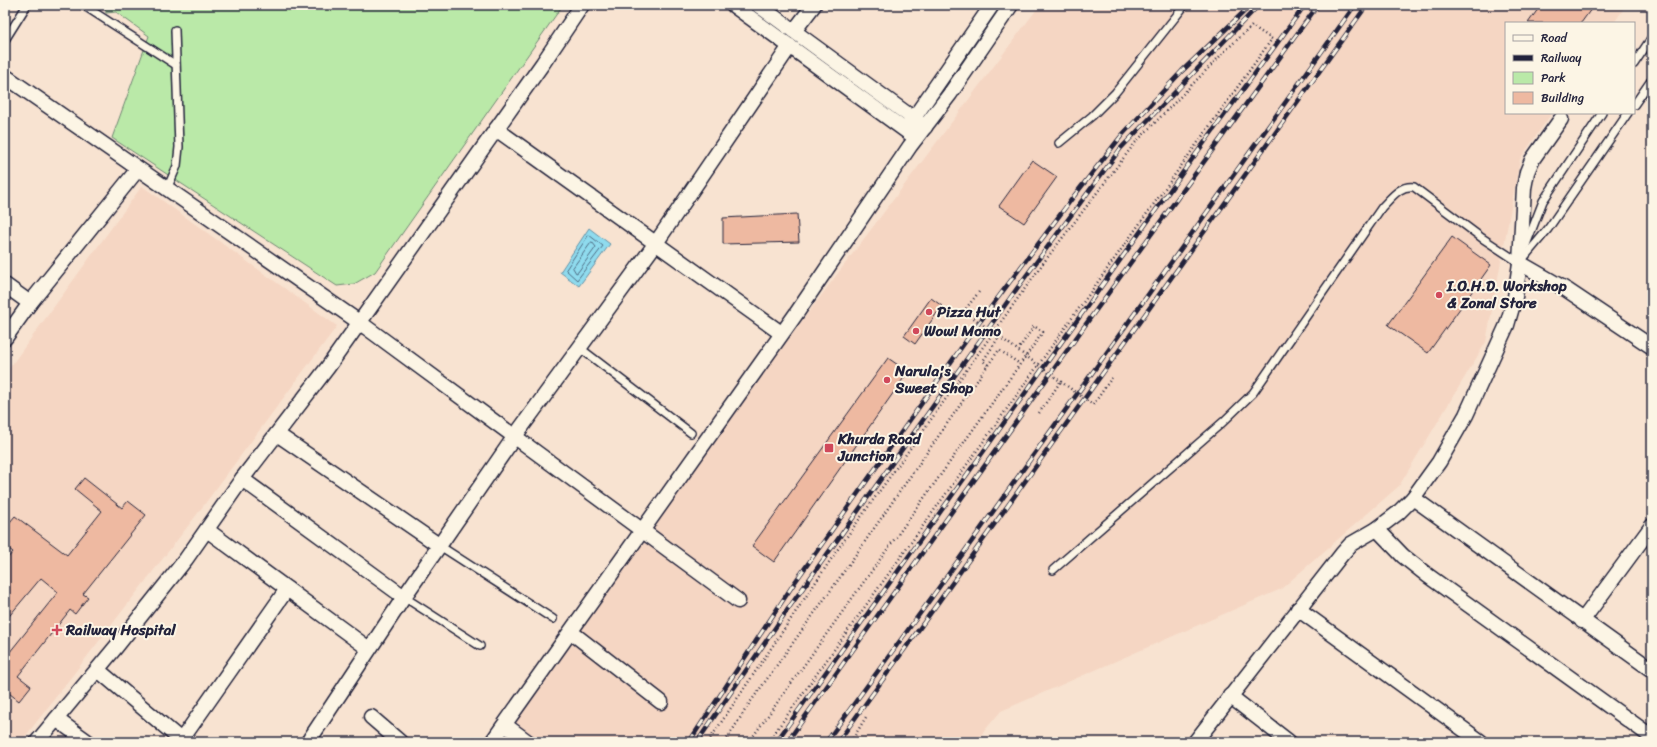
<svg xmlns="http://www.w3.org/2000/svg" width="1657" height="747" font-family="Sriracha,sans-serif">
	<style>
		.built { fill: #f5d6c3 }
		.green { fill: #bae9a8; stroke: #6e8672 }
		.water { fill: #8fdbee; stroke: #6391a6 }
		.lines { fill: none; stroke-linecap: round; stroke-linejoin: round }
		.shore { stroke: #4e6c83; stroke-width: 1 }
		.building { fill: #eeb9a1; stroke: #22223b }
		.lane-casing { stroke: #22223b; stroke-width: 10 }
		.street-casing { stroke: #22223b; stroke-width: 17 }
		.path { stroke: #22223b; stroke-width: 2.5; stroke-dasharray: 1 3; stroke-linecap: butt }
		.lane { stroke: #fcf5e5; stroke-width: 7 }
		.street { stroke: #fcf5e5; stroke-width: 14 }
		.rail-casing { stroke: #22223b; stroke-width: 4.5 }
		.rail { stroke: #fcf5e5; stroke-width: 3; stroke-dasharray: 9; stroke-linecap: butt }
		.poi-dot { fill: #d1495b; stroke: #fcf5e5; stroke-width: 1.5 }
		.labels { text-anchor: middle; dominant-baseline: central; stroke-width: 4; stroke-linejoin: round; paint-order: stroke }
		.poi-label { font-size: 15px; font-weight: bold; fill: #22223b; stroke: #fcf5e5; text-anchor: start }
	</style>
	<rect width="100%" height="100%" fill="#f8e3d1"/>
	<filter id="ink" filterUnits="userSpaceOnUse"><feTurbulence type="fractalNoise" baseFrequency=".025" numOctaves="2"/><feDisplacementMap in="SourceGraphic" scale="8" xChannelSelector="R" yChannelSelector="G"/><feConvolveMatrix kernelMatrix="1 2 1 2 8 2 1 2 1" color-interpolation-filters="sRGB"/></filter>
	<g filter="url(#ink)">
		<g class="built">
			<polygon points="1040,5 1626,5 1614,23 1506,23 1506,113 1552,113 1520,159 1486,342 1399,486 1281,589 1001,711 975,742 498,742 790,337"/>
			<polygon points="142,186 337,326 195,517 21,742 5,742 5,374"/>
		</g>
		<polygon class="green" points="105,5 563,5 375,272 354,284 337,286 112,138 149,36 116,12 106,13"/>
		<polygon class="water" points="589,228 610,244 579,286 560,272"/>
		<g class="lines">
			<g class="shore">
				<polygon points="589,235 603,246 577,280 566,270"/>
				<polygon points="592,242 596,247 578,272 576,273 573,268"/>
			</g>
		</g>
		<g class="building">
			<polygon points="1541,5 1594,5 1581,23 1528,23"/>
			<polygon points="1032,160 1057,177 1024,223 999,206"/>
			<polygon points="797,214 799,242 723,244 723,218"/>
			<polygon points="1452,237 1491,265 1428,353 1388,325"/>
			<polygon points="931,298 942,306 915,344 904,336"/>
			<polygon points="888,358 908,372 774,562 752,546"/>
			<polygon points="84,478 122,508 128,501 146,515 83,594 88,597 75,614 70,610 18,676 31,686 19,701 5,690 5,658 58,592 41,578 5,621 5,561 13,552 5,546 5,528 15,516 67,555 102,511 75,489"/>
		</g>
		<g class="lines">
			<g class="lane-casing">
				<g id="lane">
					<polyline points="83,5 176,65"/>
					<polyline points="5,40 27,5"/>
					<polyline points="1634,64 1652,37"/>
					<polyline points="1634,105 1652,79"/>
					<polyline points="1059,143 1092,116 1115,93 1185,5"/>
					<polyline points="167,189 177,166 179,147 175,30"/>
					<polyline points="1526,245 1543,201 1602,113"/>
					<polyline points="1522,260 1548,229 1628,113"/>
					<polyline points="580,348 691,433"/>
					<polyline points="440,546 553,619"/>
					<path d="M1053 570 1223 422 1253 393 1382 207C1392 197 1400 185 1414 187L1482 238 1520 263"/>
					<polyline points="404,597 480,646"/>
				</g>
			</g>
			<g class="street-casing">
				<g id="street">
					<polyline points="733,5 916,138"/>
					<polyline points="758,5 925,127"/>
					<polyline points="794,31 814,5"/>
					<polyline points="5,76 359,322 738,601"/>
					<polyline points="909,125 992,5"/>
					<polyline points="496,129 781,333"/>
					<polyline points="1520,263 1567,290 1652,347"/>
					<polyline points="5,285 30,303"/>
					<polyline points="5,338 30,303 138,169"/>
					<polyline points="277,434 440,546"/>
					<polyline points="242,479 404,597"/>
					<polyline points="1413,498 1652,670"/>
					<polyline points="1377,529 1403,556 1427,575 1652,737"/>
					<polyline points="207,530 369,649"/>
					<polyline points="1298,609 1481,742"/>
					<polyline points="1582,621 1652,526"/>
					<polyline points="571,632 661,702"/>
					<polyline points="98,670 181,740"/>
					<polyline points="1230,696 1289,742"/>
					<polyline points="371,717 400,742"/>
					<polyline points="56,719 88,742"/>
					<polyline points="505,725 528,742"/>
					<polyline points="37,742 116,647 186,559 242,479 328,367 543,63 582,5"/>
					<polyline points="180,742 287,589"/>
					<polyline points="308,742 404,597 515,436 656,243 790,46"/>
					<polyline points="492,742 796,314 910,146 950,94 1011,5"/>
					<polyline points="1195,742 1342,554 1351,544 1377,529 1398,513 1413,498 1439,462 1466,415 1507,325 1515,297 1520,263 1524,188 1527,172 1532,160 1561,119"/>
				</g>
			</g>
			<g class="path">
				<polyline points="979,292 964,311 1093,405 1113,376"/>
				<polyline points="988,365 999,350 1020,364"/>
				<polyline points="1039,413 1061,381"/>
				<polyline points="708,742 838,549 1044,262 1135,143 1226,50 1252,26 1272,39 768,742"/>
				<polyline points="725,742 749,704 836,583 988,365 983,361 999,337"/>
				<polyline points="749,742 1043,332 1034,326 1018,350"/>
				<polyline points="851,742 866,717"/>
			</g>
			<use href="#lane" class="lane"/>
			<use href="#street" class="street"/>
			<g class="rail-casing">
				<g id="rail">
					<polyline points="689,742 795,582 973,331 1074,196 1122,135 1182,71 1251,5"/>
					<polyline points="697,742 788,609 1023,280 1121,148 1259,5"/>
					<polyline points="776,742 1193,158 1305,5"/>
					<polyline points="787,742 1091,317 1318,5"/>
					<polyline points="826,742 932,597 1355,5"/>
					<polyline points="838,742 1367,5"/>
				</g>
			</g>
			<use href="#rail" class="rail"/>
		</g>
	</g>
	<g class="poi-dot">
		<circle cx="1439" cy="295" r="4"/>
		<circle cx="929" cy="312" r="4"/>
		<circle cx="916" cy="331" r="4"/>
		<circle cx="887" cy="380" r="4"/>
		<rect x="824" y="443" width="10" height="10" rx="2"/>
		<path d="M55 624h4v4h4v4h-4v4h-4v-4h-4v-4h4z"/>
	</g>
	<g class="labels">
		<g class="poi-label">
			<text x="1447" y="286">I.O.H.D. Workshop<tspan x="1447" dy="17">&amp; Zonal Store</tspan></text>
			<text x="937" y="312">Pizza Hut</text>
			<text x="924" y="331">Wow! Momo</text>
			<text x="895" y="371">Narula's<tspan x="895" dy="17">Sweet Shop</tspan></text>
			<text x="838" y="439">Khurda Road<tspan x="838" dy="17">Junction</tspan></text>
			<text x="66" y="630">Railway Hospital</text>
		</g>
	</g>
	<rect width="1657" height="747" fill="none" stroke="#fcf5e5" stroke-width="20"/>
	<rect x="10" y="10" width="1637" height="727" fill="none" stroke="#22223b" stroke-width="1.5" filter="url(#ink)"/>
	<rect x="1505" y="22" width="130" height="92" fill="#fcf5e5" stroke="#a5a1a1"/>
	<rect x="1513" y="35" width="20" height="6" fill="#fcf5e5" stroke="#a5a1a1"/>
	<text x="1541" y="42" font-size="12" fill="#22223b">Road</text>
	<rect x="1513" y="55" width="20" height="6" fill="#22223b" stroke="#a5a1a1"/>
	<text x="1541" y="62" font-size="12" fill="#22223b">Railway</text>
	<rect x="1513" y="72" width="20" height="12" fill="#bae9a8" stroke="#a5a1a1"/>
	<text x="1541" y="82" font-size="12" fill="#22223b">Park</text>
	<rect x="1513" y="92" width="20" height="12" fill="#eeb9a1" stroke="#a5a1a1"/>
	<text x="1541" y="102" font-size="12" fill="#22223b">Building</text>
</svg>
